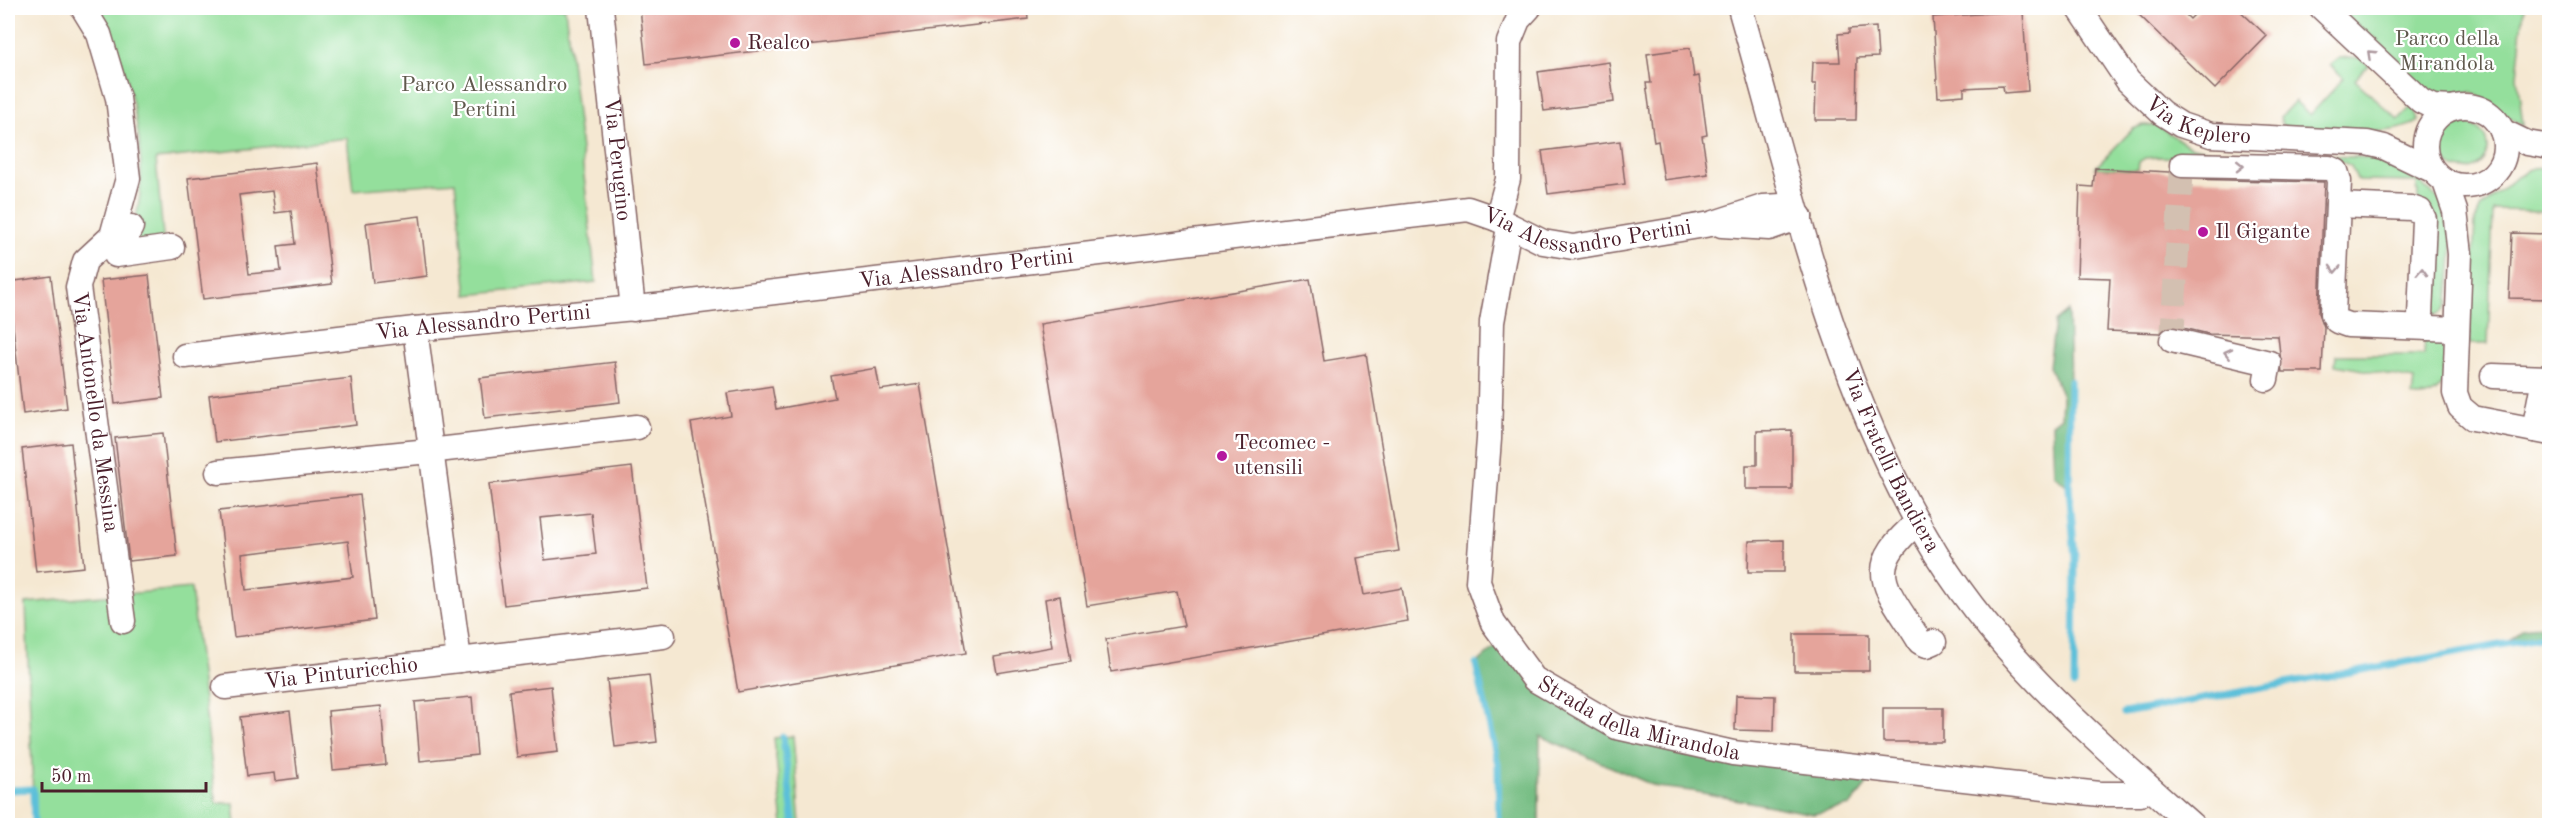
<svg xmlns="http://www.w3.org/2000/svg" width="2557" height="833" font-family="'Old Standard TT',serif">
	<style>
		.green { fill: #94df9c; stroke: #6f7f64; stroke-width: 1.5 }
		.forest { fill: #77be84; stroke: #606e58; stroke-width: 1.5 }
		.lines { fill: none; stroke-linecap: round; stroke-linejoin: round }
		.stream { stroke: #5bbfd9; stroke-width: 7 }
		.building { fill: #e5a49b; fill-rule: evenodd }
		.minor-tunnel { stroke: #d3c0b1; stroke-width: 24; stroke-dasharray: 24 12; stroke-linecap: butt }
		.minor-casing { stroke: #866565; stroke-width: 27 }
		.minor { stroke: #fff; stroke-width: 24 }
		.oneway { stroke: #ae9aa0 }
		.poi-dot { fill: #b5179e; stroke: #fff; stroke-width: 2 }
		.labels { text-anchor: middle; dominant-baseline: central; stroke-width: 4.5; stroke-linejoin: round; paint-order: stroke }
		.park-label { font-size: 22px; fill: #60594d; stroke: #fff }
		.poi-label { font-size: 22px; fill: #4a1f2b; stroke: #fff; text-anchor: start }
		.street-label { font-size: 22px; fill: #4a1f2b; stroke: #fff }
	</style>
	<rect width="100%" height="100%" fill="#fff"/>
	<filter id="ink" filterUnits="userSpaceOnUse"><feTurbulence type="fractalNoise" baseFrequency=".0167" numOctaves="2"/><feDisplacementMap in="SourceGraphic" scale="12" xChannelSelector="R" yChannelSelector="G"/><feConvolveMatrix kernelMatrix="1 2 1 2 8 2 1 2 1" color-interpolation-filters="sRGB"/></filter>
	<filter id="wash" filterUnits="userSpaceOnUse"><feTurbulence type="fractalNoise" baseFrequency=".008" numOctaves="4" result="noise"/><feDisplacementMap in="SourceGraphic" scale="24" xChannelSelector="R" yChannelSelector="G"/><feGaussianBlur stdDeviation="1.35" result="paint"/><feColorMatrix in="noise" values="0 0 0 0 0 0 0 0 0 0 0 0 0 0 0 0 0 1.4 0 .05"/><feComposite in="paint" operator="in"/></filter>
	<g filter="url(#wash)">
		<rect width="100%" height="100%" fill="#f5e8d2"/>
		<g class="green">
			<path d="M98 8H565L596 282 467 295 455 182 353 190 347 138 156 159 164 247 117 253C121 247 127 241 130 234 157 176 129 60 98 8Z"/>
			<polygon points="2338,8 2524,8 2517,76 2523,126 2472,92 2431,97"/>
			<path d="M2350 57 2360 58 2368 65 2355 80 2398 120 2412 106 2418 120C2401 139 2318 130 2292 130L2282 125 2280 117 2295 101 2310 115 2344 78 2330 65 2339 58Z"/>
			<circle cx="2464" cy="147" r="23"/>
			<path d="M2143 125H2156L2189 146 2210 151 2379 158C2407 164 2406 166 2424 186 2430 193 2438 197 2444 204 2459 222 2449 280 2448 304 2443 315 2438 315 2426 314L2417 182 2358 181 2351 166 2343 162 2159 157 2145 158 2139 162 2138 170 2095 168 2133 129Z"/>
			<polygon points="2549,168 2549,211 2493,210 2488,344 2469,344 2475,221 2481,208 2517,176 2531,169"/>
			<path d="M2425 336 2442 342C2455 366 2444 403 2412 396L2414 379 2335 365 2336 355H2424Z"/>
			<polygon points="191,588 216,803 234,803 236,825 34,825 26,603"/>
			<polygon points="793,736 800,825 783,825 774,738"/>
		</g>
		<g class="forest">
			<polygon points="2068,311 2070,381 2069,487 2054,475 2052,424 2061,417 2062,396 2049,366 2055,322"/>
			<polygon points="2549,621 2549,636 2506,644 2523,628 2546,625"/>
			<polygon points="1505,639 1535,679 1617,727 1878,770 1850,806 1813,814 1692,791 1657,787 1540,736 1539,825 1499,825 1498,764 1476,664"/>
		</g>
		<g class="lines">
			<g class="stream">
				<polyline points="2070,381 2069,487 2075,558 2074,685"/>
				<polyline points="1476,664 1498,764 1499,826"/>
				<polyline points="2124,713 2550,636"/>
				<polyline points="783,737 794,826"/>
				<polyline points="8,790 33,789 34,826"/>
			</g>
		</g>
		<g id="blocks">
			<g class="building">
				<polygon points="640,8 1027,8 1028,19 646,64"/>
				<polygon points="2132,8 2179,8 2190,19 2201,8 2237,8 2267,36 2215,89"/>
				<polygon points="2023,11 2028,91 2004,93 2003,86 1964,88 1964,95 1938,97 1933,17"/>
				<polygon points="1876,27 1878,57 1857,58 1856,120 1815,120 1816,84 1812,84 1813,62 1840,62 1838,34 1849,33 1849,29"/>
				<polygon points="1690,48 1694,77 1699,76 1707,135 1702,136 1708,174 1664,180 1658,141 1654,142 1646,83 1651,83 1647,54"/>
				<polygon points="1609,62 1614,102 1544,111 1538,72"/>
				<polygon points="1620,141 1625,184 1548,194 1542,151"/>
				<path d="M317 163 332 284 203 299 188 178ZM272 191 275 213 291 211 295 244 278 246 281 271 249 274 239 195Z"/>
				<polygon points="2095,168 2169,172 2182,179 2324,182 2319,313 2324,327 2322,372 2282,372 2278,336 2209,334 2175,326 2167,327 2160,333 2107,331 2110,278 2077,277 2080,186 2093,187"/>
				<polygon points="420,216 427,276 373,283 366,223"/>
				<polygon points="2512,233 2550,234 2550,299 2509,298"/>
				<polygon points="149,275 163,398 115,404 101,280"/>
				<polygon points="51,276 67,408 23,414 8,282"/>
				<polygon points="1310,279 1324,361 1366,354 1399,551 1357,558 1364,595 1402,588 1408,621 1111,672 1106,639 1184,626 1177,591 1087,606 1040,324"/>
				<polygon points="615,362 620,402 485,418 480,378"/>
				<polygon points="876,368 880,390 920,384 966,653 738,692 691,423 731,416 727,393 772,386 776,409 835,398 831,376"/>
				<polygon points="351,378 356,425 215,442 209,395"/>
				<polygon points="1792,430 1792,489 1746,489 1746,465 1757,465 1757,431"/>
				<polygon points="163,433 177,556 129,561 115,438"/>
				<polygon points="71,443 84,567 36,572 22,449"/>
				<path d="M632 467 647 588 504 605 489 484ZM591 513 596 554 545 560 540 518Z"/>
				<path d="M360 495 375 620 234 637 219 511ZM348 541 353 577 246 590 242 554Z"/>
				<polygon points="1784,540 1784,572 1748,572 1749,541"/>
				<polygon points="1060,596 1071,661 997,673 994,657 1052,647 1045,599"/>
				<rect x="1794" y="634" width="75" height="37"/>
				<polygon points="649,675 657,742 615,747 607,680"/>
				<polygon points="551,686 558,752 517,757 509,691"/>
				<polygon points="1736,695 1775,696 1774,731 1735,730"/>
				<polygon points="472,697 477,755 420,761 415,702"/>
				<polygon points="381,706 386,765 333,770 328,711"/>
				<rect x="1883" y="708" width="60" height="34"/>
				<polygon points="290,711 298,778 275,781 274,773 247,776 240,717"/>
			</g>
		</g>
	</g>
	<g filter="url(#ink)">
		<use href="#blocks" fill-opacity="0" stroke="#866565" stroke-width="1.5"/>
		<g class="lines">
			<polyline class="minor-tunnel" points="2172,340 2182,165"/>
			<g class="minor-casing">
				<g id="minor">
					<path id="s1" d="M83 8 99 34 118 98 128 178 112 236 85 261 78 287 123 621"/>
					<path id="s2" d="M601 8 633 309"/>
					<path id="s3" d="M1740 8C1791 185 1832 376 1926 537 1991 651 2096 740 2193 826"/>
					<path id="s4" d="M2079 8 2128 81 2162 113 2181 125 2211 135 2367 143 2384 147 2432 170"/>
					<polyline points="2322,8 2421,101 2433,107 2452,108"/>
					<circle cx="2465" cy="146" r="40"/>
					<polyline points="2502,131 2527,143 2550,147"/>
					<polyline points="2182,165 2329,168 2336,171 2339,181 2333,314 2337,321 2348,325 2457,329"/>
					<polyline points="2445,182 2455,211 2460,254 2455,393 2460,407 2473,418 2550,433"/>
					<polyline points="2338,205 2411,208 2420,211 2424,219 2420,317 2428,328"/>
					<polyline points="1497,219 1508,179 1509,42 1518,20 1529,8"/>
					<polyline points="1722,225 1769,228 1800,217"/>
					<polyline points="131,227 116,255 172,247"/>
					<path id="s5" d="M1509 227 1492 322 1489 439 1478 582 1493 623 1534 679 1617 727 1733 753 2017 785 2100 794H2140"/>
					<polyline points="2172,340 2269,363 2266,379"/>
					<path id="s6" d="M185 356 415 329 666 305 1468 209 1497 219 1543 242 1573 247 1711 224 1763 207 1782 206 1800 217"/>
					<polyline points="2493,376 2550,378"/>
					<polyline points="2534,430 2544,378"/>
					<polyline points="218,472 429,451 637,427"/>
					<path d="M1918 522C1859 571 1888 588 1920 642L1927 645 1934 642"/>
					<polyline points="459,660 663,636"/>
					<path id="s7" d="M225 687 459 660 415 329"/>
				</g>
			</g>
			<use href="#minor" class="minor"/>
		</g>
		<defs><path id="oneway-chevron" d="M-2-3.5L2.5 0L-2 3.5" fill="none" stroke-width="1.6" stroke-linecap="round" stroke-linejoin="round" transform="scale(1.5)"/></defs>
		<g class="oneway">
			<use href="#oneway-chevron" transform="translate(2371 54) rotate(-137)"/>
			<use href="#oneway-chevron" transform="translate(2240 166) rotate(1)"/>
			<use href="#oneway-chevron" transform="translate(2335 269) rotate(93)"/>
			<use href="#oneway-chevron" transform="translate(2422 272) rotate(-88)"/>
			<use href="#oneway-chevron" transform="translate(2228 353) rotate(-167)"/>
		</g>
	</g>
	<g class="poi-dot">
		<circle cx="735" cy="43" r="6"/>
		<circle cx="2203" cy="232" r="6"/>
		<circle cx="1222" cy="456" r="6"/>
	</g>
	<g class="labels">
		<g class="park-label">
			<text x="2447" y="39">Parco della<tspan x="2447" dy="25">Mirandola</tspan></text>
			<text x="484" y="85">Parco Alessandro<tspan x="484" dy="25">Pertini</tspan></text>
		</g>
		<g class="poi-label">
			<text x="747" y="43">Realco</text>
			<text x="2215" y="232">Il Gigante</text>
			<text x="1234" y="443">Tecomec -<tspan x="1234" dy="25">utensili</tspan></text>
		</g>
		<g class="street-label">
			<text stroke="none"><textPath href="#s4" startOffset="172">Via Keplero</textPath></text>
			<text stroke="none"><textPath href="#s2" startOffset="152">Via Perugino</textPath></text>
			<text stroke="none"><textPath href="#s6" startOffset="1416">Via Alessandro Pertini</textPath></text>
			<text stroke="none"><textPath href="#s6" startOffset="786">Via Alessandro Pertini</textPath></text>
			<text stroke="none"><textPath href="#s6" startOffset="300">Via Alessandro Pertini</textPath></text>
			<text stroke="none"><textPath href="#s1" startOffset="428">Via Antonello da Messina</textPath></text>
			<text stroke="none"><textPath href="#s3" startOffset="478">Via Fratelli Bandiera</textPath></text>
			<text stroke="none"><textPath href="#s7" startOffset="117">Via Pinturicchio</textPath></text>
			<text stroke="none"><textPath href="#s5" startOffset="584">Strada della Mirandola</textPath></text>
		</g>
	</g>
	<rect width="2557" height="833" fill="none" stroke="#fff" stroke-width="30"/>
	<path d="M42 782v9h164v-9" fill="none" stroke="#4a1f2b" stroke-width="3"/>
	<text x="51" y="782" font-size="18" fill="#4a1f2b" stroke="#ffffff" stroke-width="4.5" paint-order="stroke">50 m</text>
</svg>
